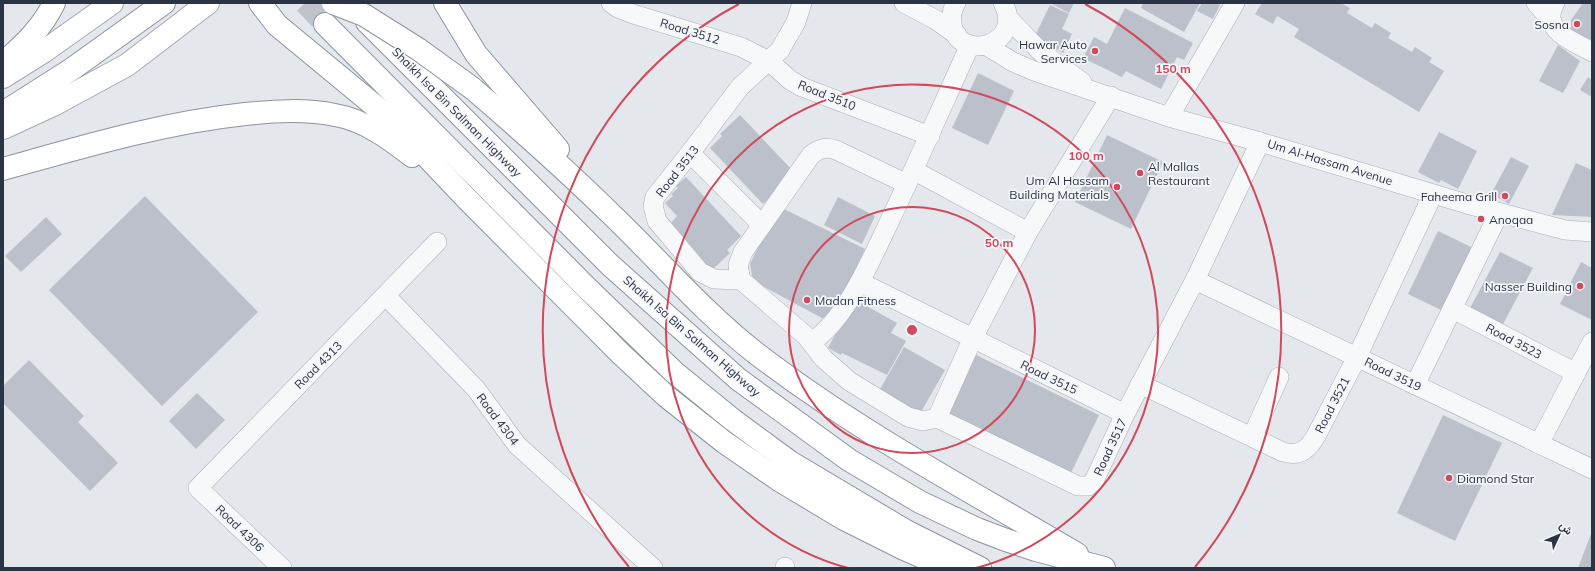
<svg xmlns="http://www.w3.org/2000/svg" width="1595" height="571" font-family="Mulish,Vazirmatn,sans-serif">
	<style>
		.building { fill: #bbc0ca }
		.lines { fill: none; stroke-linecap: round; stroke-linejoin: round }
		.highway-tunnel { stroke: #bfc3cb; stroke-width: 22; stroke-dasharray: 22 11; stroke-linecap: butt }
		.minor-casing { stroke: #a9aeb7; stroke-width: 20 }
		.major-casing { stroke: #a3abb8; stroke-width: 24 }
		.highway-casing { stroke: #8b94a3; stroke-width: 24 }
		.minor { stroke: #f7f8fa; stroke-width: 19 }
		.major { stroke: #fff; stroke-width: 22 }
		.highway { stroke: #fff; stroke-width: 22 }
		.highway-bridge-casing { stroke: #8b94a3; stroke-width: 24; stroke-linecap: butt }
		.highway-bridge { stroke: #fff; stroke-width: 22 }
		.ring { fill: none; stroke: #d1495b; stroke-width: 2 }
		.poi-dot { fill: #d1495b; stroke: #f4f6f9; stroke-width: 1.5 }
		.labels { text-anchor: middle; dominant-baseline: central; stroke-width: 3.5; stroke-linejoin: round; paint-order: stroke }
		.poi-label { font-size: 12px; fill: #2b3445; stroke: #f4f6f9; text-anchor: end }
		.street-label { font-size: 12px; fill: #2b3445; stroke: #f4f6f9 }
		.centre { fill: #d1495b; stroke: #f4f6f9; stroke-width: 2 }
		.ring-label { font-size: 12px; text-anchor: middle; font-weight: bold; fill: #d1495b; stroke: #f4f6f9; stroke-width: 3.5; stroke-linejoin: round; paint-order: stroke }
	</style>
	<rect width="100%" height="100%" fill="#e4e7ec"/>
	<g class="building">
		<polygon points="1050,3 1074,3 1069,13"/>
		<polygon points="1143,3 1200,3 1184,32 1141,8"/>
		<polygon points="1202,3 1217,3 1220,5 1213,19 1197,11"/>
		<polygon points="1262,3 1341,3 1350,8 1347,13 1372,28 1375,23 1391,33 1388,38 1412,52 1415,47 1432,58 1429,62 1444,71 1419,112 1294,37 1299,29 1277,16 1273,24 1255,14"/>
		<polygon points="1583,3 1592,3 1592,44 1571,29 1571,20"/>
		<polygon points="1050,5 1069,14 1062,29 1072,34 1063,53 1034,38"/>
		<polygon points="1125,8 1193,43 1184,60 1177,57 1161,89 1126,71 1122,77 1083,58 1094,37 1107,44"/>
		<polygon points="1558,45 1580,61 1563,93 1539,81"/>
		<polygon points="978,73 1014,91 988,145 952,128"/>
		<polygon points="1588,77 1592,80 1592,97 1580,90"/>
		<polygon points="740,115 793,171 782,186 763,204 710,148 722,136 720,134"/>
		<polygon points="1439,132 1477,151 1458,189 1441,180 1439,183 1418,172"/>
		<polygon points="1107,135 1163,162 1131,229 1075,202"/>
		<polygon points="1511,157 1529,166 1509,204 1491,194"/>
		<polygon points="1576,163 1592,170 1592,217 1552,215"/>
		<polygon points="686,177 741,236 727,250 730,253 712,270 669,225 677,216 665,203 673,196 671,194 678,188 676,186"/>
		<polygon points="145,196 258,312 162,406 49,290"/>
		<polygon points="838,197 875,216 862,244 824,225"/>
		<polygon points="778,206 865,249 833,316 822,318 753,281 750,264"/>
		<polygon points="46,217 62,234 21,272 5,256"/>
		<polygon points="1438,231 1473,248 1443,311 1408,294"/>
		<polygon points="1500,252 1533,268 1502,326 1469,310"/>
		<polygon points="1581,262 1592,268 1592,320 1560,304"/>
		<polygon points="854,299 897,323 891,333 906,341 887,375 842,353 841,355 828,348"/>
		<polygon points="904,347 945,370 917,419 879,391"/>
		<polygon points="976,355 1099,415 1068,479 944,420"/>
		<polygon points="29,360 84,416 78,422 118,463 90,491 3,403 3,386"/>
		<polygon points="197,393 225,420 196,449 169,421"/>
		<polygon points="1443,415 1502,443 1455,541 1397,513"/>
		<polygon points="1592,531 1592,568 1578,568"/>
	</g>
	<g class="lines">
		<polyline class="highway-tunnel" points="305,3 325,24"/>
		<g class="minor-casing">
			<g id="minor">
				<polyline points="611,3 618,8 633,14 741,47 769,61 790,80 802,87 930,136"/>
				<polyline points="904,3 936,20 957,35"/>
				<path d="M956 3C952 9 951 16 952 24 957 63 1026 46 1003 3"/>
				<polyline points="1536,3 1550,19"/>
				<path d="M1555 3C1539 30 1573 41 1592 52"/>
				<polyline points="1008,18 1042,53 1082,82"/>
				<polyline points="987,46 1013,62 1034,71 1169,117 1260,142 1467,204 1565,230 1592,232"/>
				<polyline points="1169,117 1235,3"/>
				<polyline points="690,153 762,225"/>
				<polyline points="915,171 1028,232"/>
				<path d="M907 184 836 150C826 146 819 149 811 155L743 252 738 265 741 280 806 336 823 358 849 381 908 417 923 421 937 418 1078 486H1088L1094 481 1125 414 1195 280 1260 142"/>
				<polyline points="741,280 714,279 700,272 657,221 653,206 655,197 690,153 740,87 780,50 796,22 802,3"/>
				<polyline points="1195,280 1592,469"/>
				<polyline points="860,282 1125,414"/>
				<polyline points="386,296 476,389 517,445 653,568"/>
				<polyline points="1453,309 1576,373"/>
				<path d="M811 342C847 320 874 253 892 216 919 159 944 102 970 45"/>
				<path d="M1140 384 1283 452C1300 457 1309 449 1317 434L1357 357 1433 194"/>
				<polyline points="1415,385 1499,213"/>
				<polyline points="937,418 972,340 1028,232 1111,96"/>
				<polyline points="1252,437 1279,377"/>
				<polyline points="1539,444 1592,342"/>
				<polyline points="282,568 198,488 437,242"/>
				<polyline points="785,568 785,567"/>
			</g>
		</g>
		<g class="major-casing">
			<g id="major">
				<polyline points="3,77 43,52 112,3"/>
				<polyline points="3,128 55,104 127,65 208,3"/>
			</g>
		</g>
		<g class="highway-casing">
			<g id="highway">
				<polyline points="260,3 277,25 392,120 465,197 621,354 666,396 724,442 779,480 844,519 904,549 948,568"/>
				<polyline points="445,3 476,54 558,149"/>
				<polyline points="367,22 610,265 738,379 849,460 920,502 977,529 1006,540 1036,550 1104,568"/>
				<polyline points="325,24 586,287 674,372 733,420 790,462 906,531 980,568"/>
				<path d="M3 63C24 45 42 28 54 3"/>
				<path d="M472 88C520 129 567 171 612 215 660 261 704 313 757 354 857 431 969 490 1077 554"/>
				<polyline points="3,113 72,69 164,3"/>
				<path d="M3 169C82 147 162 123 245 114 275 111 305 109 335 115 364 120 389 138 412 156"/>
			</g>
		</g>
		<use href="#minor" class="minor"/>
		<use href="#major" class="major"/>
		<use href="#highway" class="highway"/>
		<g class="highway-bridge-casing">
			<polyline id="highway-bridge" points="333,3 364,15 418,49 472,88"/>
		</g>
		<use href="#highway-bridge" class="highway-bridge"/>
	</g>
	<g class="ring">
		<circle cx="912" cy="330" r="123"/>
		<path d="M848 568A246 246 0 1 1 976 568"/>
		<path d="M629 567A369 369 0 0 1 739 4M1085 4A369 369 0 0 1 1195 567"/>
	</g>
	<g class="poi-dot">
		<circle cx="1577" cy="24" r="4"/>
		<circle cx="1095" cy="51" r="4"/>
		<circle cx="1140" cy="173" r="4"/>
		<circle cx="1117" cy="187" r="4"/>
		<circle cx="1505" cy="196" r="4"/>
		<circle cx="1481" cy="219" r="4"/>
		<circle cx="1580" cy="286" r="4"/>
		<circle cx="807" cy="300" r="4"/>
		<circle cx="1449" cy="478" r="4"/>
	</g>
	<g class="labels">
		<g class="poi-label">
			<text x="1569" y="24">Sosna</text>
			<text x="1087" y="44">Hawar Auto<tspan x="1087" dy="14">Services</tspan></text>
			<text x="1148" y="166" text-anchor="start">Al Mallas<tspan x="1148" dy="14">Restaurant</tspan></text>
			<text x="1109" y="180">Um Al Hassam<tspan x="1109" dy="14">Building Materials</tspan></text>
			<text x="1497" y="196">Faheema Grill</text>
			<text x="1489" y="219" text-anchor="start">Anoqaa</text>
			<text x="1572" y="286">Nasser Building</text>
			<text x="815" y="300" text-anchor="start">Madan Fitness</text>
			<text x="1457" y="478" text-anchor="start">Diamond Star</text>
		</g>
		<g class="street-label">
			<text transform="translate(690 31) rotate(17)">Road 3512</text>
			<text transform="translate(827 95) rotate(22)">Road 3510</text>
			<text transform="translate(457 112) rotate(45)">Shaikh Isa Bin Salman Highway</text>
			<text transform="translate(1330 162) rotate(17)">Um Al-Hassam Avenue</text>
			<text transform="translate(677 171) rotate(-52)">Road 3513</text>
			<text transform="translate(692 336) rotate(41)">Shaikh Isa Bin Salman Highway</text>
			<text transform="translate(1514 341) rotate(28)">Road 3523</text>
			<text transform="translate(318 365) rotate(-45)">Road 4313</text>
			<text transform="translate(1393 374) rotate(26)">Road 3519</text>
			<text transform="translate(1049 377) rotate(26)">Road 3515</text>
			<text transform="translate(1332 405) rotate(-63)">Road 3521</text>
			<text transform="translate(498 419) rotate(53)">Road 4304</text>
			<text transform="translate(1110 447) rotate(-65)">Road 3517</text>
			<text transform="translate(240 528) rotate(44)">Road 4306</text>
		</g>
	</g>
	<circle cx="912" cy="330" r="6" class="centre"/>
	<g class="ring-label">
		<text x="1173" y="73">150 m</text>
		<text x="1086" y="160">100 m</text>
		<text x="999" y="247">50 m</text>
	</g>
	<rect width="1595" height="571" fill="none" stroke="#2b3445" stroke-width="8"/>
	<g transform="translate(1559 535) rotate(46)" stroke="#f4f6f9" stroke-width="3" paint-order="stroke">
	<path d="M0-3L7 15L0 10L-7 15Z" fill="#2b3445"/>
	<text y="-6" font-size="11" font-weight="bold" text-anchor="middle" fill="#2b3445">ش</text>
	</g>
</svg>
